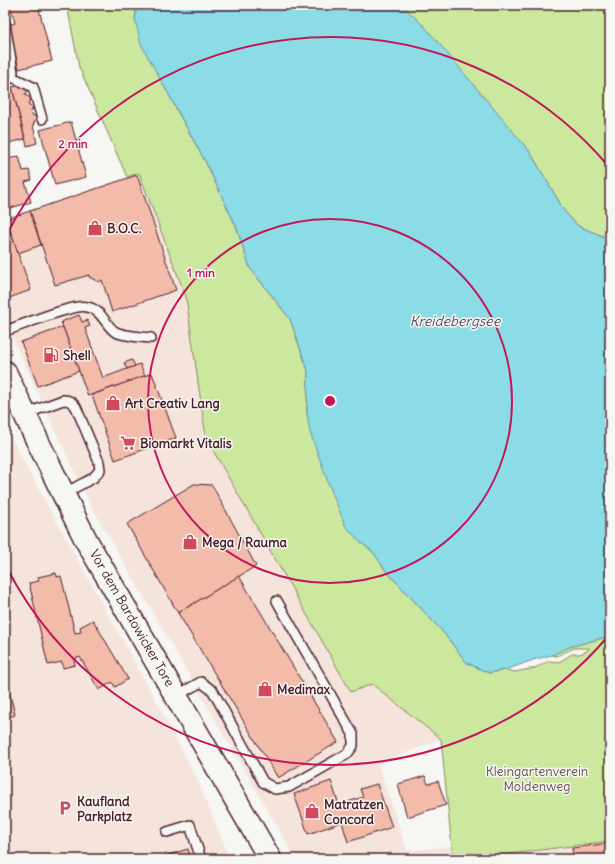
<svg xmlns="http://www.w3.org/2000/svg" width="615" height="864" font-family="Delius,sans-serif">
	<style>
		.built { fill: #f5e4dc }
		.green { fill: #cbe89e; stroke: #8a8464 }
		.water { fill: #8bdce7; stroke: #71909c }
		.building { fill: #f3bbaa; stroke: #4a1f2b }
		.lines { fill: none; stroke-linecap: round; stroke-linejoin: round }
		.lane-casing { stroke: #4a1f2b; stroke-width: 12 }
		.secondary-casing { stroke: #4a1f2b; stroke-width: 25 }
		.lane { stroke: #f6f6f2; stroke-width: 9 }
		.secondary { stroke: #f6f6f2; stroke-width: 22 }
		.ring { fill: none; stroke: #c2185b; stroke-width: 2 }
		.labels { text-anchor: middle; dominant-baseline: central; stroke-width: 3; stroke-linejoin: round; paint-order: stroke }
		.poi-label { font-size: 13px; font-weight: bold; fill: #4a1f2b; stroke: #f6f6f2; text-anchor: start }
		.street-label { font-size: 13px; fill: #4a1f2b; stroke: #f6f6f2 }
		.park-label { font-size: 13px; fill: #6a5148; stroke: #f6f6f2 }
		.water-label { font-size: 14px; font-style: italic; fill: #5a4e5a; stroke: #f6f6f2 }
		.centre { fill: #c2185b; stroke: #f6f6f2; stroke-width: 2 }
		.ring-label { font-size: 12px; text-anchor: middle; font-weight: bold; fill: #c2185b; stroke: #f6f6f2; stroke-width: 3; stroke-linejoin: round; paint-order: stroke }
	</style>
	<rect width="100%" height="100%" fill="#f6f6f2"/>
	<filter id="ink" filterUnits="userSpaceOnUse"><feTurbulence type="fractalNoise" baseFrequency=".025" numOctaves="2"/><feDisplacementMap in="SourceGraphic" scale="8" xChannelSelector="R" yChannelSelector="G"/><feConvolveMatrix kernelMatrix="1 2 1 2 8 2 1 2 1" color-interpolation-filters="sRGB"/></filter>
	<g filter="url(#ink)">
		<g class="built">
			<polygon points="139,173 186,297 206,438 351,692 372,684 441,739 378,764 407,851 451,846 453,859 296,859 91,506 5,323 5,220"/>
			<polygon points="5,423 16,448 160,708 197,779 230,859 5,859"/>
			<polygon points="610,841 610,859 471,859"/>
		</g>
		<g class="green">
			<polygon points="67,5 137,5 135,19 174,105 205,161 236,226 250,268 290,319 308,371 307,413 359,541 373,552 386,571 442,631 467,663 489,673 505,670 515,672 535,668 549,661 559,662 572,654 579,654 587,651 589,648 574,648 557,656 552,655 569,647 610,636 610,841 471,859 453,859 441,739 372,684 351,692 206,438 186,297 139,173 127,177 79,67"/>
			<polygon points="402,5 610,5 610,239 578,226 565,212 530,152"/>
		</g>
		<polygon class="water" points="137,5 402,5 426,28 530,152 565,212 578,226 610,239 610,636 569,647 552,655 536,659 505,670 489,673 467,663 442,631 386,571 373,552 359,541 345,525 328,482 310,432 307,413 308,371 290,319 250,268 236,226 205,161 141,44 135,19"/>
		<g class="building">
			<polygon points="10,5 38,5 52,61 19,69 8,25 15,23"/>
			<polygon points="5,82 12,87 25,139 5,144"/>
			<polygon points="22,85 29,88 25,95 31,98 28,105 33,108 30,114 37,117 33,125 37,143 27,146 12,87"/>
			<polygon points="71,122 86,177 55,185 40,130"/>
			<polygon points="19,156 23,171 29,170 32,180 25,182 31,202 7,209 5,203 5,193 7,193 5,188 5,160"/>
			<polygon points="137,175 176,290 112,312 102,280 99,282 89,277 89,275 55,285 30,211"/>
			<polygon points="30,211 41,245 18,253 6,219"/>
			<polygon points="9,228 31,290 9,298 5,289 5,229"/>
			<polygon points="79,315 82,322 87,320 90,326 85,328 103,378 140,364 145,376 88,396 61,322"/>
			<polygon points="63,327 79,371 38,386 21,342"/>
			<polygon points="132,360 135,366 127,369 124,363"/>
			<polygon points="152,373 176,438 115,460 92,395"/>
			<polygon points="194,484 212,485 256,566 178,613 127,524"/>
			<polygon points="56,573 57,577 61,576 75,633 81,632 80,627 93,620 128,679 115,687 112,682 99,690 80,657 74,659 75,665 63,668 62,662 48,665 29,583 39,581 38,577"/>
			<polygon points="239,576 338,742 278,778 178,613"/>
			<polygon points="5,673 15,715 5,718"/>
			<polygon points="425,776 428,784 438,781 446,805 407,817 398,784"/>
			<polygon points="331,781 339,805 363,797 360,789 377,784 392,827 348,842 342,822 308,834 294,794"/>
			<polygon points="610,843 610,859 574,859 572,848"/>
			<polygon points="188,849 191,859 155,859"/>
		</g>
		<g class="lines">
			<g class="lane-casing">
				<g id="lane">
					<polyline points="5,24 13,72 5,78"/>
					<polyline points="8,75 33,87 42,119"/>
					<path d="M5 331C20 326 75 303 87 307 102 310 104 323 114 331 121 336 142 337 151 338"/>
					<path d="M25 414 63 400C70 400 72 402 76 407L99 462 100 470 93 478 63 494"/>
					<polyline points="176,696 201,682 213,691 263,782 275,789 289,787 347,754 353,746 353,734 277,601"/>
					<polyline points="167,832 190,825 201,859"/>
				</g>
			</g>
			<g class="secondary-casing">
				<path id="secondary" d="M5 372C31 428 58 484 86 540L270 859"/>
			</g>
			<use href="#lane" class="lane"/>
			<use href="#secondary" class="secondary"/>
		</g>
	</g>
	<g class="ring">
		<circle cx="330" cy="401" r="182"/>
		<path d="M609 635A364 364 0 0 1 6 566M6 236A364 364 0 0 1 609 167"/>
	</g>
	<defs>
		<g id="shop-bare" transform="scale(1.2)"><path d="M-5-2.5h2.3a2.7 3.5 0 0 1 5.4 0H5L5.5 6h-11ZM-1.5-2.5h3a1.5 2.3 0 0 0-3 0Z" fill="#d1495b" stroke="#f6f6f2" stroke-width="2.5" paint-order="stroke"/></g>
		<g id="fuel-bare" transform="scale(1.2)"><path d="M-5.5-6h7V0h2V4h1.3V-2.5L3-4.5l.8-.8L6-3V5H2.5V1h-1V6h-7ZM-4.2-4.7v3.2H.2V-4.7Z" fill="#d1495b" stroke="#f6f6f2" stroke-width="2.5" paint-order="stroke"/></g>
		<g id="supermarket-bare" transform="scale(1.2)"><path d="M-6-5.5h2.5l.6 2H6L4.5 2H-2.5L-4.4-4H-6ZM-1.5 3.2a1.3 1.3 0 1 0 .1 0ZM3 3.2a1.3 1.3 0 1 0 .1 0Z" fill="#d1495b" stroke="#f6f6f2" stroke-width="2.5" paint-order="stroke"/></g>
		<g id="parking-bare" transform="scale(1.2)"><path d="M-3.5-5.5H1a3.5 3.5 0 0 1 0 7H-1V5.5H-3.5ZM-1-3.4V-.6H.8a1.4 1.4 0 0 0 0-2.8Z" fill="#d1495b" stroke="#f6f6f2" stroke-width="2.5" paint-order="stroke"/></g>
	</defs>
	<g fill-rule="evenodd">
		<use href="#shop-bare" x="95" y="228"/>
		<use href="#fuel-bare" x="51" y="355"/>
		<use href="#shop-bare" x="113" y="403"/>
		<use href="#supermarket-bare" x="128" y="443"/>
		<use href="#shop-bare" x="190" y="542"/>
		<use href="#shop-bare" x="265" y="689"/>
		<use href="#parking-bare" x="65" y="808"/>
		<use href="#shop-bare" x="312" y="811"/>
	</g>
	<g class="labels">
		<g class="poi-label">
			<text x="107" y="228">B.O.C.</text>
			<text x="63" y="355">Shell</text>
			<text x="125" y="403">Art Creativ Lang</text>
			<text x="140" y="443">Biomarkt Vitalis</text>
			<text x="202" y="542">Mega / Rauma</text>
			<text x="277" y="689">Medimax</text>
			<text x="77" y="801">Kaufland<tspan x="77" dy="15">Parkplatz</tspan></text>
			<text x="324" y="804">Matratzen<tspan x="324" dy="15">Concord</tspan></text>
		</g>
		<g class="street-label">
			<text transform="translate(132 618) rotate(60)">Vor dem Bardowicker Tore</text>
		</g>
		<g class="park-label">
			<text x="537" y="771">Kleingartenverein<tspan x="537" dy="15">Moldenweg</tspan></text>
		</g>
		<g class="water-label">
			<text x="455" y="321">Kreidebergsee</text>
		</g>
	</g>
	<circle cx="330" cy="401" r="6" class="centre"/>
	<g class="ring-label">
		<text x="73" y="148">2 min</text>
		<text x="201" y="277">1 min</text>
	</g>
	<rect width="615" height="864" fill="none" stroke="#f6f6f2" stroke-width="20"/>
	<rect x="10" y="10" width="595" height="844" fill="none" stroke="#4a1f2b" stroke-width="1.5" filter="url(#ink)"/>
</svg>
